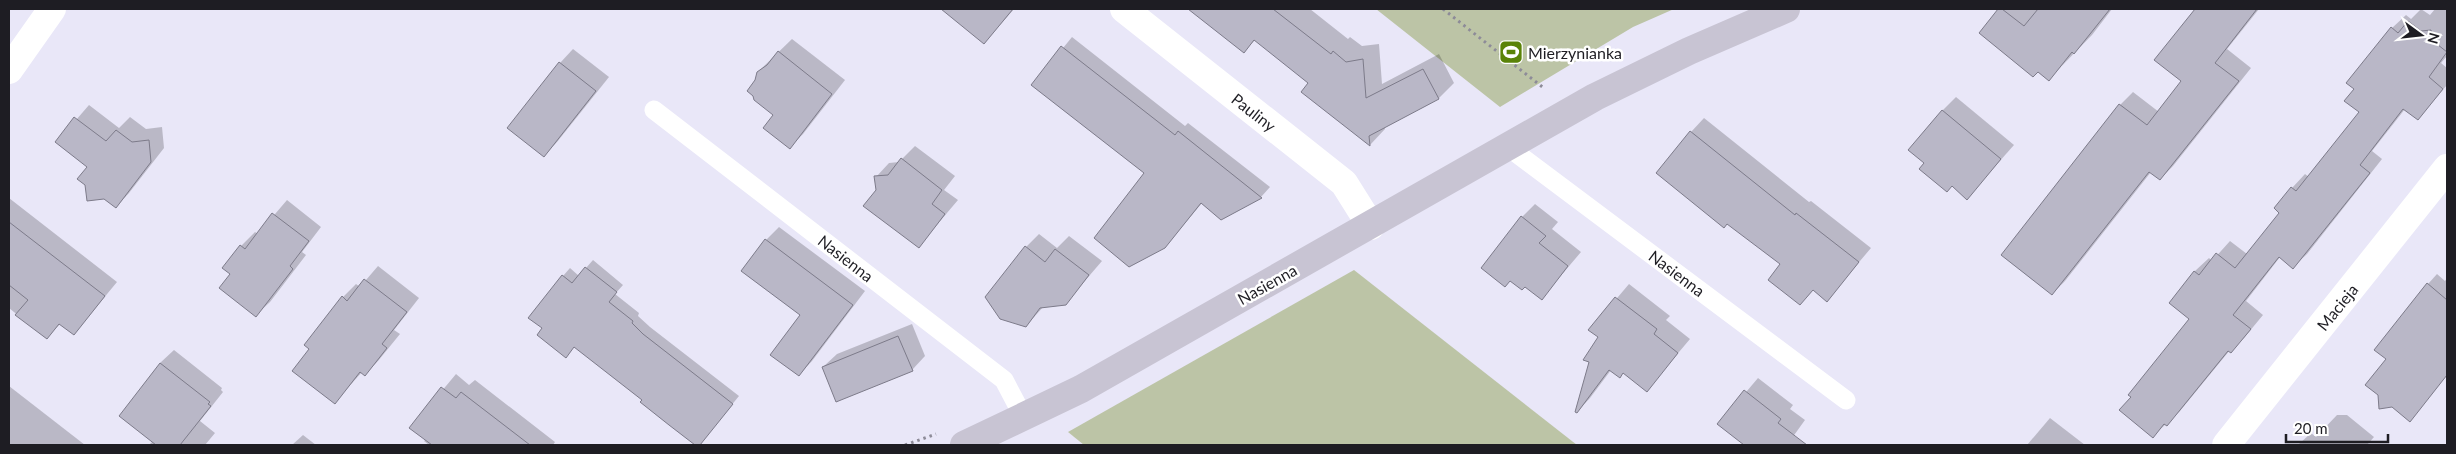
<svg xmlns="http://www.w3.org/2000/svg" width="2456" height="454" font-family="Lato,sans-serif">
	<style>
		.green { fill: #bcc4a6 }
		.shadow { fill: #0003 }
		.building { fill: #b9b7c7; stroke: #7d7b8a }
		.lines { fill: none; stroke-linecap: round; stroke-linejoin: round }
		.path { stroke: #8d8b98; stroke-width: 3; stroke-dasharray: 2.5 4; stroke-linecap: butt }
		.lane { stroke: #fff; stroke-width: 19 }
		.street { stroke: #fff; stroke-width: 28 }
		.secondary { stroke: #c8c4d3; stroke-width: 28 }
		.labels { text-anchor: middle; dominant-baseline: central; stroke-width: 5; stroke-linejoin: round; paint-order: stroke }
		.poi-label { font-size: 16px; fill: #1e1d23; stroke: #fff; text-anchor: start }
		.street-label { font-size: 16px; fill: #1e1d23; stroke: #fff }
	</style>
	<rect width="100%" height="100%" fill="#e9e7f8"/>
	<g class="green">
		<polygon points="1376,9 1674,9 1633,27 1500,107"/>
		<polygon points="1354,270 1577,445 1084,445 1068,432"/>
	</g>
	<g class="shadow">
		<polygon points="943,9 1014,9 984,43"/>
		<polygon points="1192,9 1310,9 1348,39 1350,37 1362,46 1379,44 1382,84 1439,54 1454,83 1439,98 1385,126 1385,129 1370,145 1303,92 1310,83 1255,40 1244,51"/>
		<polygon points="1999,9 2112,9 2092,35 2049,79 1980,33"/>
		<polygon points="2197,9 2259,9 2227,49 2251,68 2173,166 2160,179 2151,172 2065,281 2052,294 2003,254 2120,105 2133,92 2159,112 2183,81 2156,59"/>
		<polygon points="2421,9 2430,15 2435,9 2447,9 2447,56 2441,63 2447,68 2447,85 2422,114 2405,109 2372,151 2382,159 2307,254 2293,267 2280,257 2246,301 2263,315 2244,338 2230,350 2180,411 2153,436 2191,319 2171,303 2195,271 2209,258 2212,261 2230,241 2247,254 2281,212 2276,208 2292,188 2305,174 2309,177 2361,112 2355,89 2392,28 2406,15 2411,19"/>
		<polygon points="1072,37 1185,126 1188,123 1270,187 1261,197 1222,218 1202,203 1165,247 1146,173 1033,85"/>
		<polygon points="792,39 845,80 803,134 790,147 756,81 758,72"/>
		<polygon points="573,49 609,77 557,142 544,156 509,128 560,63"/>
		<polygon points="1956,97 2014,145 1967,198 1926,163 1942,111"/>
		<polygon points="89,105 119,128 130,117 146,129 162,127 164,148 129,193 116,207 89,167 57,142"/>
		<polygon points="1704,118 1809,202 1811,201 1871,248 1827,300 1814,289 1800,304 1782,264 1691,132"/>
		<polygon points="915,146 955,176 944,190 958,200 919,246 878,191 876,177 889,163 899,162"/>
		<polygon points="9,198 117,282 74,334 61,323 46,338 9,308"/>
		<polygon points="287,200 321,227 302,252 306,255 270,302 256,315 232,274 224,268 241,246 255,232 258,234"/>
		<polygon points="1535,204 1558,222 1552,229 1581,252 1542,298 1522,217"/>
		<polygon points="779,227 865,291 812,361 799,375 802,315 766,240"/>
		<polygon points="1039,234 1057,248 1069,236 1102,261 1065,304 1044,306 1026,326 1026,247"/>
		<polygon points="593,260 623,285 615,294 639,313 638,316 650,327 739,396 699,445 642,402 643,400 575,346 566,356 543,328 563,276 570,268 579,276"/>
		<polygon points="378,266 419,298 394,330 400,334 378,361 365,374 362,372 335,402 311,349 343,297 356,284 360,287"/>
		<polygon points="2437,274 2445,281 2447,278 2447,375 2410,420 2387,359 2428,284"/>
		<polygon points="1629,284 1670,316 1666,320 1690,339 1647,390 1624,372 1611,370 1590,398 1577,412 1600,337 1590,330"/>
		<polygon points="912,324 925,356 912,370 823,367 837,354"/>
		<polygon points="174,350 222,388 221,390 223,392 200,421 215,433 205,445 149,445 153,441 160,363"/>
		<polygon points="456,374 469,385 475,380 555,442 553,445 429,445 424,441 426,439 411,428"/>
		<polygon points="1758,378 1793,405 1790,409 1805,420 1787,445 1745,445 1719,424"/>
		<polygon points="9,386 85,445 9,445"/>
		<polygon points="2337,415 2347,415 2374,437 2367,445 2298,445 2311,433 2316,437"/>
		<polygon points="2050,418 2085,445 2027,445"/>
		<polygon points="303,435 316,445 292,445"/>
	</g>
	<g class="building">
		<polygon points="941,9 1013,9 984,44"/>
		<polygon points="1188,9 1273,9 1331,54 1333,51 1346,62 1363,59 1366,98 1423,69 1439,99 1369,136 1370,146 1301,92 1308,83 1254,40 1244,53"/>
		<polygon points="1998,9 2002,9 2024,26 2038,9 2110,9 2074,54 2072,52 2049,81 2038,72 2033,77 1979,33"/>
		<polygon points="2195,9 2257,9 2215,63 2239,81 2160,180 2149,172 2052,295 2001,255 2119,104 2147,125 2181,81 2154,60"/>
		<polygon points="2408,21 2421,31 2431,30 2433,41 2447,52 2429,77 2443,89 2418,120 2403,109 2360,165 2370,173 2293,269 2279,257 2233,315 2251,329 2231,353 2228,351 2167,426 2164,424 2153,438 2119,410 2131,397 2128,395 2189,319 2169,303 2194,271 2199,275 2216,253 2235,268 2279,213 2274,208 2291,187 2296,191 2359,112 2344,101 2354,89 2346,83 2391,27 2398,33"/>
		<polygon points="1061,46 1175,135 1178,131 1262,198 1221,220 1201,203 1165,248 1129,267 1094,238 1144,173 1031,85"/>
		<polygon points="778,51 832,94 790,149 763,128 773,115 754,100 753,96 747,91 755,80 757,72 767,65"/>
		<polygon points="559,62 596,91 544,157 507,128"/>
		<polygon points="1942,110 2001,159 1967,200 1952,186 1947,192 1919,169 1924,163 1908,150"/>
		<polygon points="74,117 106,141 116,130 132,142 149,140 151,162 116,208 104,199 87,201 85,185 77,179 87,167 55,142"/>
		<polygon points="1690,131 1795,215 1796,213 1859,262 1827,302 1813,290 1800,305 1768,280 1780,264 1727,224 1724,228 1656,173"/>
		<polygon points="901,158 942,190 932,204 945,214 919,248 863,206 876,190 874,176 888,175"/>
		<polygon points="272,213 309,241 290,266 293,269 256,317 219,288 230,274 222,268 240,245 245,249"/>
		<polygon points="1521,216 1546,236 1539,243 1568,266 1542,300 1525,287 1522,290 1510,281 1505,287 1481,268"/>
		<polygon points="9,222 105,296 74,335 59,324 47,339 15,315 28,300 9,285"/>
		<polygon points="765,239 853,305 799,376 770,355 800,315 741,271"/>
		<polygon points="1025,246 1045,262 1055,249 1089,275 1066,305 1040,308 1026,327 1000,319 985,297"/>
		<polygon points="585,267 617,292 609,302 633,321 632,323 643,334 733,404 700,445 695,445 669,425 640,402 642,400 574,347 566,358 537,335 542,328 528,318 562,275 572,283"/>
		<polygon points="364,279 407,312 382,344 387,348 365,376 360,372 335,404 292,371 309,349 304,345 342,296 347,301"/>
		<polygon points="2427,283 2447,300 2447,375 2410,422 2392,407 2379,409 2378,395 2365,385 2386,359 2374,350"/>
		<polygon points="1615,297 1657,329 1654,334 1678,353 1647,392 1623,373 1620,378 1609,370 1577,413 1575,412 1589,362 1583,360 1598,337 1588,330"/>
		<polygon points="898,336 913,371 836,402 822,367"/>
		<polygon points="160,363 210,402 208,404 211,406 180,445 156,445 119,416"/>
		<polygon points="441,387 456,398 461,392 530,445 432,445 409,428"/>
		<polygon points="1744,390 1781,419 1778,423 1807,445 1744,445 1717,424"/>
	</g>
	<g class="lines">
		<g class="path">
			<polyline points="1443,9 1545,89"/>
			<polyline points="905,445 936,434"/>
		</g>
		<g class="lane">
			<polyline points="654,110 1004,380 1024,418"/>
			<polyline points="1508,147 1846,400"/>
		</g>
		<g class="street">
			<polyline points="1124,9 1344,183 1371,226"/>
			<polyline points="9,70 52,9"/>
			<polyline points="2226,445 2447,168"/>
		</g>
		<polyline class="secondary" points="964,445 1081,389 1595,97 1689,51 1786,9"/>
	</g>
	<defs>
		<g id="stadium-square" transform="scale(1.25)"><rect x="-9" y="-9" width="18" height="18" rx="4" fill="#5a8308" stroke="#fff"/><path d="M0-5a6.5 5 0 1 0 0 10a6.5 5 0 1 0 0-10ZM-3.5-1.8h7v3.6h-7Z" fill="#fff"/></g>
	</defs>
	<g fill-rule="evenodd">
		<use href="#stadium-square" x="1511" y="52"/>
	</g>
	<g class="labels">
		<g class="poi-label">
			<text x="1528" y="52">Mierzynianka</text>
		</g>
		<g class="street-label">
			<text transform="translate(1254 112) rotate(38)">Pauliny</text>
			<text transform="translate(846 258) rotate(38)">Nasienna</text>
			<text transform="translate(1677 273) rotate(37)">Nasienna</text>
			<text transform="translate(1267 284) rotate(-29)">Nasienna</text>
			<text transform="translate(2337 307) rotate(-51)">Macieja</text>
		</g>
	</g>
	<rect width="2456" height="454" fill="none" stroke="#1e1d23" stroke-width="20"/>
	<g transform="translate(2421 35) rotate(105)" stroke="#ffffff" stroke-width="4" paint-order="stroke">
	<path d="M0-4L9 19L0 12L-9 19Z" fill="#1e1d23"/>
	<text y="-8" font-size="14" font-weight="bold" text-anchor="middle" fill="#1e1d23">N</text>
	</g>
	<path d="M2286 434v8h102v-8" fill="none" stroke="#1e1d23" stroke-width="2.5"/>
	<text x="2294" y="434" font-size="15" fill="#1e1d23" stroke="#ffffff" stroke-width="4" paint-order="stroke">20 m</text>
</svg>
